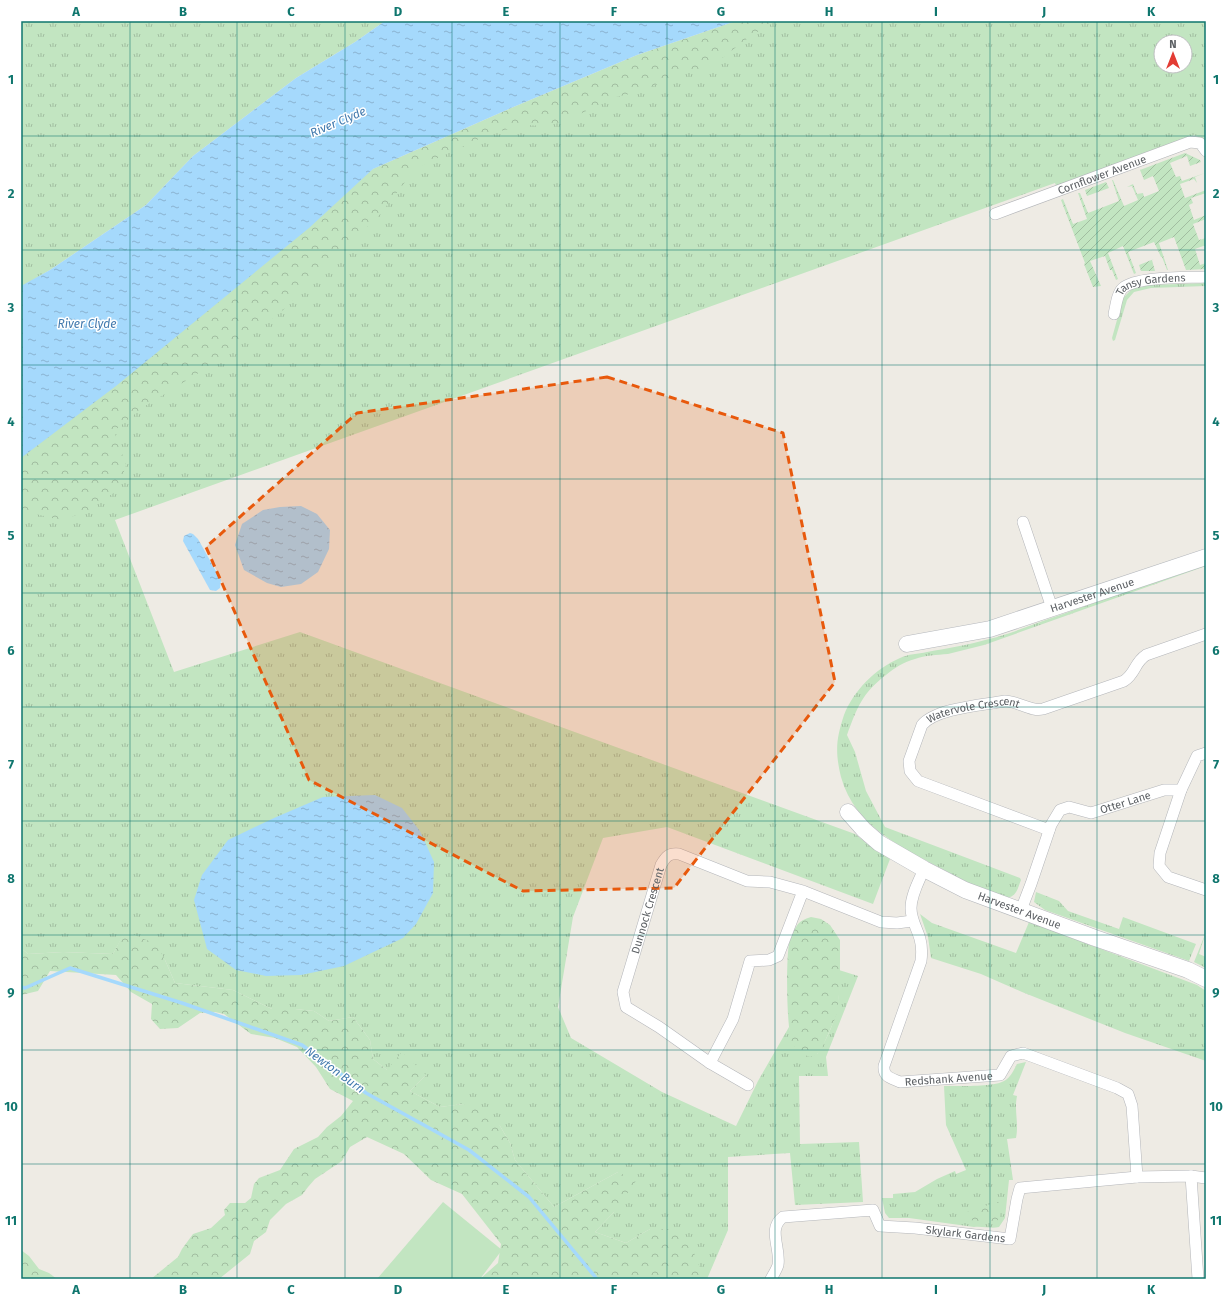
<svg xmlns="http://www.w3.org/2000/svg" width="1227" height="1300" font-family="'Fira Sans',sans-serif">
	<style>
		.grass { fill: url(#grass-tufts); fill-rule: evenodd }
		.forest { fill: url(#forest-crowns) }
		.garden { fill: url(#garden-furrows) }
		.pitch { fill: #c2e5c1 }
		.water { fill: url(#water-ripples) }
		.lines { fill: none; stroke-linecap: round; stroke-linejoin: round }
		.stream { stroke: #a5d9fc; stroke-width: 3.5 }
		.street-casing { stroke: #b4b6ba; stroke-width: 12 }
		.secondary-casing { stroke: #b5b8bd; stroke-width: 17 }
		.street { stroke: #fff; stroke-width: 11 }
		.secondary { stroke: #fff; stroke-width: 16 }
		.marked { fill: #e8590c; fill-opacity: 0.2; stroke: #e8590c; stroke-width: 3; stroke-dasharray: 8 5; stroke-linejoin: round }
		.grid { fill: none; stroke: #0f766e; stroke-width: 1; stroke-opacity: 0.55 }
		.labels { text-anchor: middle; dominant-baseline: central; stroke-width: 3; stroke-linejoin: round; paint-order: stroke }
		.street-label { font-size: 11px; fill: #5c6064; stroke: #fff }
		.water-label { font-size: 12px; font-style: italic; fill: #427aae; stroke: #fff }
		.neatline { fill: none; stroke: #0f766e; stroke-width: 1.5 }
		.grid-label { font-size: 13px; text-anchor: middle; font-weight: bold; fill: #0f766e }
	</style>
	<defs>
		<pattern id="grass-tufts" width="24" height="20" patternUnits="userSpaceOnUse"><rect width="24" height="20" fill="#c2e5c1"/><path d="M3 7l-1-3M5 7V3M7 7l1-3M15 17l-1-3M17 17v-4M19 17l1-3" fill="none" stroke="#a1bda0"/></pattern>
		<pattern id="forest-crowns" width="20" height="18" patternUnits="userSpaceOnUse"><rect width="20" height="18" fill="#c2e5c1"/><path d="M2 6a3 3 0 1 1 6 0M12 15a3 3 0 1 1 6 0" fill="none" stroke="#a1bda0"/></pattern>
		<pattern id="garden-furrows" width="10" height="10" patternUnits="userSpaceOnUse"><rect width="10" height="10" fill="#c2e5c1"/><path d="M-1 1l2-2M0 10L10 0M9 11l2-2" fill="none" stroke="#a1bda0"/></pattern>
		<pattern id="water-ripples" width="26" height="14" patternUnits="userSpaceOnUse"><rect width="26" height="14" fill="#a5d9fc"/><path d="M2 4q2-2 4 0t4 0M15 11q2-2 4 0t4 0" fill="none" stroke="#8ab3d0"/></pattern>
	</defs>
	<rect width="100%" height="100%" fill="#eeebe4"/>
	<g class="grass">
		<polygon points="21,21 385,21 355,42 296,78 193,156 146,205 50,270 21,287"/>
		<path d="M736 21H1206V140L1194 135 1058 186 1057 188 1055 183 115 520 174 672 300 632 855 834 874 849 890 859 873 904 667 827 603 838 573 917 558 1007 571 1038 662 1092 736 1126 758 1081 789 1027 793 1044 817 1054C835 1028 841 1001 839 970L858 976 826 1057 828 1076H799L800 1144 859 1142 863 1202 795 1205 790 1153 728 1157V1230L707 1279H700V1268L650 1229 626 1243 595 1232 614 1212 618 1172 554 1207 515 1160 510 1143 500 1126 463 1104 440 1107 410 1091 426 1075 387 1070 373 1059 370 1040 353 1017 329 1021 314 1011 295 1009H272L233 990 175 983 165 960 125 932 113 954 63 952 28 954 21 948V458L373 169ZM1161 42H1185V66H1161Z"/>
		<polygon points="1206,283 1206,286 1151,288 1134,292 1127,300 1115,340 1113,341 1112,338 1123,298 1132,289 1150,285"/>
		<path d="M1206 564V566L984 645C972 648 960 651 948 654 937 655 925 655 915 659 904 662 894 668 886 675 862 693 857 708 847 735L855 752 866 791 885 827 1020 878 1021 880C1018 887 1017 895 1010 897 1000 899 958 878 948 872 905 849 855 828 841 777 835 752 836 739 844 715 854 690 875 669 900 658 908 654 918 654 927 652 948 648 969 645 989 639 1014 633 1038 622 1063 614 1110 597 1158 580 1206 564Z"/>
		<polygon points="1036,892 1059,901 1068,911 1119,929 1123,917 1196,944 1189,961 1045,910 1034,902"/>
		<polygon points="920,914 932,923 1016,953 1029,922 1197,985 1206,991 1206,1061 1125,1033 1022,992 981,974 931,958 928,937"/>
		<polygon points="1206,932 1199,954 1206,957 1206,968 1194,962"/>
		<path d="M1026 1062 1013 1095 1017 1096C1014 1111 1019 1123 1016 1138L1007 1139 1013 1180H1009L1005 1218 999 1227C991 1229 983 1226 974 1227L909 1218H889L885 1213 882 1198H893V1194L915 1192 937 1179 955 1171 956 1174 966 1170 946 1125 944 1086C957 1086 994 1087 1004 1081 1010 1078 1014 1070 1017 1064Z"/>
	</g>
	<g class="forest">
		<polygon points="736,21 776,21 752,35 713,65 673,76 644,91 616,97 563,122 544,126 525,125 492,133 416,168 377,218 329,262 283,310 218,361 142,408 114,431 126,465 118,490 84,513 60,520 28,512 21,517 21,456 309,228 373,169 511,108 637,55"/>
		<path d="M811 917 821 919 830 925 840 940V985L837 1014 822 1048 817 1054 810 1057C804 1055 797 1051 793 1045 786 1033 786 960 789 944 790 939 793 931 796 927 799 921 805 919 811 917Z"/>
		<polygon points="125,931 156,944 165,960 175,983 233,990 272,1009 295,1009 314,1011 329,1021 353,1017 370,1040 373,1059 387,1070 402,1052 426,1075 410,1091 440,1107 463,1104 485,1108 500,1126 510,1143 515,1160 554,1207 618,1172 636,1181 614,1212 595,1232 626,1243 650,1229 668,1229 691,1245 700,1268 700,1279 480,1279 498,1263 501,1244 462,1194 431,1180 404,1154 367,1137 350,1147 342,1161 315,1179 308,1187 302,1195 286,1204 270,1220 266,1232 254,1241 250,1254 219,1279 151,1279 178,1257 182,1249 193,1234 211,1228 225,1215 224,1210 230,1203 245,1203 251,1198 254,1184 259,1178 280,1170 294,1149 318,1137 327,1127 341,1116 353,1101 330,1089 316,1067 297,1047 275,1038 251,1034 224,1014 215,1012 200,1013 178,1028 160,1029 151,1019 152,1004 131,992 116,975 50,971 38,991 21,995 21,948 28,954 63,952 113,954"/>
		<path d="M997 1202H1000L1001 1205 1000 1218C999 1219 995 1222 994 1222 991 1223 972 1220 967 1220V1212Z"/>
		<polygon points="21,1250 29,1256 39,1269 49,1273 57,1279 21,1279"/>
	</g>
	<g class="garden">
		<polygon points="1185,153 1200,160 1201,162 1190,166 1187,156 1170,163 1176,177 1180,176 1182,181 1205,173 1195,177 1197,183 1194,179 1180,184 1185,198 1206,190 1206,193 1191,198 1193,203 1189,205 1194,220 1206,215 1206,219 1193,224 1199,240 1206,238 1206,245 1195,249 1200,265 1206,263 1206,269 1186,270 1174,237 1159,243 1168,270 1167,270 1162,257 1161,257 1154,242 1128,252 1136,273 1134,274 1123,246 1108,253 1118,279 1116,280 1112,270 1110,270 1105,256 1090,261 1101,286 1093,287 1084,264 1085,263 1061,200 1063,199 1073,224 1087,219 1078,193 1080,193 1088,213 1119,201 1112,180 1113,180 1124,206 1138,200 1132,186 1127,187 1133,184 1129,174 1137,194 1143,193 1144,197 1159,191 1153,176 1144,180 1140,170"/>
		<polygon points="1106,182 1109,188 1087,196 1085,190"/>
		<polygon points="1154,259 1152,260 1155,271 1141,271 1139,265"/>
	</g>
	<polygon class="pitch" points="443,1202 502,1250 480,1279 377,1279"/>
	<g class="water">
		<polygon points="385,21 736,21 637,55 511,108 373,169 309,228 116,386 21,458 21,286 50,270 146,205 193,156 296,78 355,42"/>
		<polygon points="301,506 317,514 330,530 329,549 318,572 301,584 281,587 267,583 244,570 235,545 242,524 263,510 280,507"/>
		<polygon points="190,533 193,534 198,539 221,580 220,588 216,591 210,590 183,541 184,536"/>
		<polygon points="375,795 402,808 420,831 434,862 433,893 416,924 403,938 344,966 301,975 266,976 236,970 207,949 194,900 202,875 228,840 274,818 323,797"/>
	</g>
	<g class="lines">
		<polyline class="stream" points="21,987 25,988 70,968 182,1003 302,1045 366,1093 469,1150 529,1197 597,1279"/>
		<g class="street-casing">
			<g id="street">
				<path id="s1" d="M995 214 1190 142 1200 143 1206 151"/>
				<path id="s2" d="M1114 314C1116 306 1117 293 1123 288 1137 276 1187 278 1206 277"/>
				<polyline points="1023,522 1052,608"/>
				<polyline points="1181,790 1160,853 1159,866 1168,877 1206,890"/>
				<path id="s3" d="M1049 830 918 781 910 771 909 761 922 725C936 708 984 705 1005 701 1018 701 1031 712 1043 709L1124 681C1136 673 1134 663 1146 655L1206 634"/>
				<path id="s4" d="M924 869C919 881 911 895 911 908 911 920 917 928 920 939 922 946 922 953 921 961L884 1066C883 1077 891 1078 900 1082L1000 1075 1011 1056 1023 1053 1117 1088 1128 1094 1132 1106 1137 1177"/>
				<path id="s5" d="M803 891 778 956 769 960 750 961 733 1019 710 1063 659 1027 626 1007 623 992 661 865C666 856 669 853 679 854L747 881 770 882 803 891 881 922 897 923 912 921"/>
				<path id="s6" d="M1021 910 1031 884 1051 825 1060 810 1069 807 1091 813 1164 790H1181L1197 756 1206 753"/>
				<polyline points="710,1063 748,1085"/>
				<polyline points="1191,1176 1198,1279"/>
				<path id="s7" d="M771 1279C773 1275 777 1269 778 1265 781 1248 767 1229 783 1217L873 1210 880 1226 915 1228 1010 1239 1017 1199 1020 1188 1137 1177 1191 1176 1206 1178"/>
			</g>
		</g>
		<g class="secondary-casing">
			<g id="secondary">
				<path id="s8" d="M907 644 990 629 1206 557"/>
				<path id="s9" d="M848 812 864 830 879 843 924 869 965 890 1095 938 1188 970 1206 979"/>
			</g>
		</g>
		<use href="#street" class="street"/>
		<use href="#secondary" class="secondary"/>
	</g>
	<path class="marked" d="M607 377 783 433 835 682 674 888 523 891 309 780 206 547 357 413Z"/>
	<path class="grid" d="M130 21V1279M237 21V1279M345 21V1279M452 21V1279M560 21V1279M667 21V1279M775 21V1279M882 21V1279M990 21V1279M1097 21V1279M21 136H1206M21 250H1206M21 365H1206M21 479H1206M21 593H1206M21 707H1206M21 821H1206M21 935H1206M21 1050H1206M21 1164H1206"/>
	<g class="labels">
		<g class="street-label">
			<text stroke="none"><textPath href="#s1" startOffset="114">Cornflower Avenue</textPath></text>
			<text stroke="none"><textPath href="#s2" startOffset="56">Tansy Gardens</textPath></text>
			<text stroke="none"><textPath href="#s8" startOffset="192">Harvester Avenue</textPath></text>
			<text stroke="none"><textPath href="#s3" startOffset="256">Watervole Crescent</textPath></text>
			<text stroke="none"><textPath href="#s6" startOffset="176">Otter Lane</textPath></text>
			<text stroke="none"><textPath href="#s5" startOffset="410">Dunnock Crescent</textPath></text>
			<text stroke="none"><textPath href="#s9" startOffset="200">Harvester Avenue</textPath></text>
			<text stroke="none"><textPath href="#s4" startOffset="281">Redshank Avenue</textPath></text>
			<text stroke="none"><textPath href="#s7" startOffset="260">Skylark Gardens</textPath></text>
		</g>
		<g class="water-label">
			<text transform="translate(338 122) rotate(-23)">River Clyde</text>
			<text x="87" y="324">River Clyde</text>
			<text transform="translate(335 1070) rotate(36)">Newton Burn</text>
		</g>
	</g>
	<rect width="1227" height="1300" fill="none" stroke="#ffffff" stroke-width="44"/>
	<g transform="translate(1173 54)"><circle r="19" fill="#ffffff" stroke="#bebfc1"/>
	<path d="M0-3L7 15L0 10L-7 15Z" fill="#e33c34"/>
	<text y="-6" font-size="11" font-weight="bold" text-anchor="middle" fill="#5c6064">N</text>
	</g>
	<rect x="22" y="22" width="1183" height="1256" class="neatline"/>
	<g class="grid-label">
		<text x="76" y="16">A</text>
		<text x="183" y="16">B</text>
		<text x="291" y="16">C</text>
		<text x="398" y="16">D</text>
		<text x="506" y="16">E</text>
		<text x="614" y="16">F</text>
		<text x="721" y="16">G</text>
		<text x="829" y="16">H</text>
		<text x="936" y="16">I</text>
		<text x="1044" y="16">J</text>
		<text x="1151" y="16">K</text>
		<text x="11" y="84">1</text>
		<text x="1216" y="84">1</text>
		<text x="11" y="198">2</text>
		<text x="1216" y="198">2</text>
		<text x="11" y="312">3</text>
		<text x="1216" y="312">3</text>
		<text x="11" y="426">4</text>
		<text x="1216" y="426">4</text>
		<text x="11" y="540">5</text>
		<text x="1216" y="540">5</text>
		<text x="11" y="655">6</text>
		<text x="1216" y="655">6</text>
		<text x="11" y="769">7</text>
		<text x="1216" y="769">7</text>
		<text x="11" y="883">8</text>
		<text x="1216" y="883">8</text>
		<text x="11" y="997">9</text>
		<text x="1216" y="997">9</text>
		<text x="11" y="1111">10</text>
		<text x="1216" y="1111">10</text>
		<text x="11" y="1225">11</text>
		<text x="1216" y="1225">11</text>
		<text x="76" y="1294">A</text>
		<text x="183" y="1294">B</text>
		<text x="291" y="1294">C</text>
		<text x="398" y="1294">D</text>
		<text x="506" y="1294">E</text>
		<text x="614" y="1294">F</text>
		<text x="721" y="1294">G</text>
		<text x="829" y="1294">H</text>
		<text x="936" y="1294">I</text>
		<text x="1044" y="1294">J</text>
		<text x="1151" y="1294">K</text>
	</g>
</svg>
